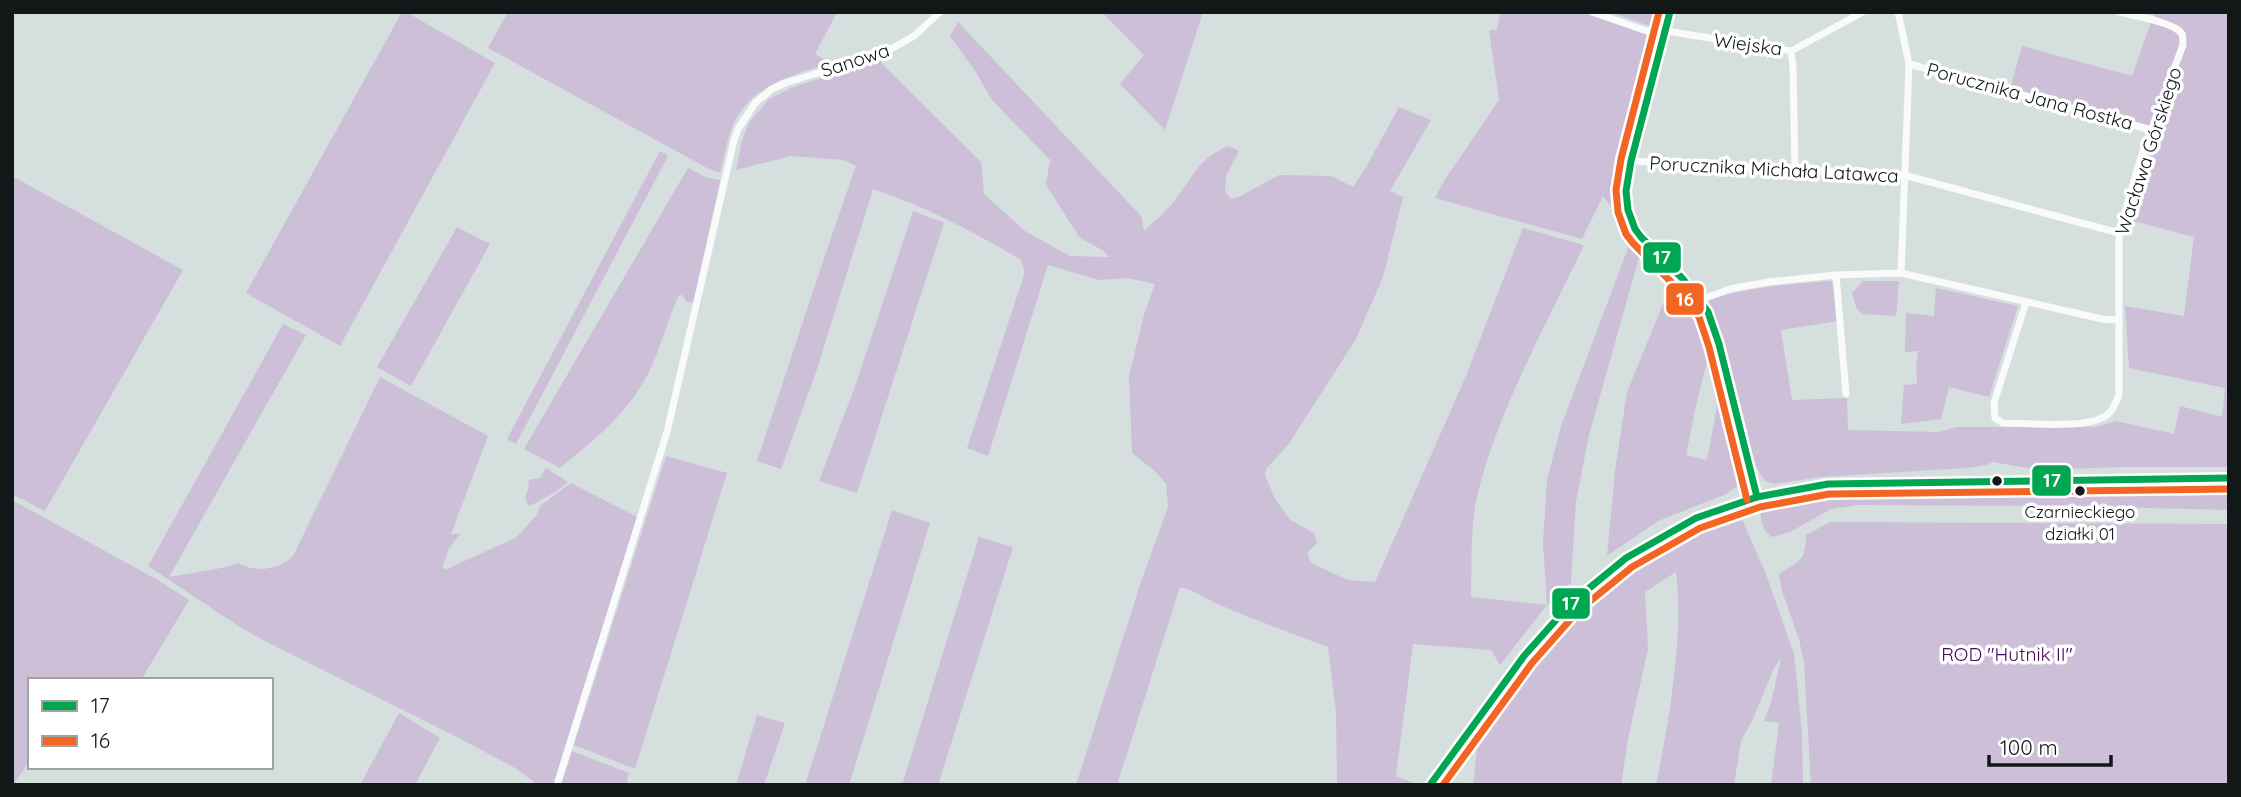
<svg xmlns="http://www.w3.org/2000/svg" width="2241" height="797" font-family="Quicksand,sans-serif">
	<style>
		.green { fill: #ccbfd7; fill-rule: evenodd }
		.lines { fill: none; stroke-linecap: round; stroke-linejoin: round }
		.street { stroke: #f9fafa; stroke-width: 7 }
		.secondary { stroke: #f9fafa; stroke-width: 10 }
		.bus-1-casing { stroke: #fff; stroke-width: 12 }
		.bus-2-casing { stroke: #fff; stroke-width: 12 }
		.bus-1 { stroke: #00a651; stroke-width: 7 }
		.bus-2 { stroke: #f26522; stroke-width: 7 }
		.bus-dot { fill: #111817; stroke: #fff; stroke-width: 2.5 }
		.labels { text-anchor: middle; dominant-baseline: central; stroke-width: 7; stroke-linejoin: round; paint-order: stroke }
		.bus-label { font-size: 17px; fill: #111817; stroke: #fff }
		.street-label { font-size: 19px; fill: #111817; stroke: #fff }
		.park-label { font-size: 19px; fill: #48095b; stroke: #fff }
		.line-badge { stroke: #fff; stroke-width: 2.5 }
		.badge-label { font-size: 19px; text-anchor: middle; font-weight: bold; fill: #fff }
	</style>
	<rect width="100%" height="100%" fill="#d5dfde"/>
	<g class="green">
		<polygon points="402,12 406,12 495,63 340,346 246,293"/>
		<path d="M508 12H837L815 54 830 63C790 76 747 86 731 130 726 144 724 159 720 173L707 168 488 48Z"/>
		<polygon points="1102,12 1203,12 1165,130 1120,84 1144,55"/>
		<path d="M1500 12H1584L1654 36C1665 57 1622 163 1621 197 1621 208 1625 219 1628 229L1603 196 1582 239 1435 198 1444 181 1499 100 1489 30H1497Z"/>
		<polygon points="1610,12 1661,12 1658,29"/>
		<path d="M2155 12H2229V467H2121L2038 470 1993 462 1986 465 1966 468 1820 477 1774 484 1765 481 1753 462 1722 337 1708 300C1749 287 1790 284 1832 281L1838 321 1781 330 1792 400 1847 398 1848 430 1939 432 1956 427H2096L2116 421 2174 434 2180 406 2222 417 2225 388 2129 368 2125 306 2184 316 2194 237 2126 219 2151 140 2186 45 2182 28 2153 17Z"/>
		<path d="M958 22 1141 216 1144 231C1154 221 1167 211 1175 200 1194 175 1199 158 1229 146L1239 151 1226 176 1225 192 1231 199 1239 197 1279 175 1331 176 1353 187 1365 169 1399 107 1431 120 1390 191 1403 197 1383 277 1356 339 1288 445 1266 469 1265 475 1274 497 1289 519 1314 533 1317 543 1307 553 1311 563 1348 580 1375 582 1466 376 1523 228 1584 245C1546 325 1498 410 1477 496 1470 528 1472 565 1471 597L1547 605 1543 543 1547 480 1561 426 1633 235 1642 247 1589 435 1576 501 1571 583 1547 605 1500 665 1491 650 1413 644 1396 776 1413 783 1412 785H1337L1336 712 1328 647C1292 634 1255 620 1220 605 1206 599 1195 590 1180 587L1117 785H1076L1142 579 1168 507 1166 484 1156 472 1132 453 1129 376 1144 315 1155 284 1128 278 1099 280 1048 265 988 456 967 448 1025 272 1021 260C975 232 924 206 873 189L818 366 781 469 757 461C790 362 821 264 856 166L844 160 791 156 736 170 742 140 749 123 769 99 793 87 892 56 881 63 981 162 984 194 1025 231 1070 256 1109 257 1104 251 1080 238 1046 185 1050 160 992 100 977 74 950 36Z"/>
		<path d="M2151 22C2164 26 2175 28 2181 41L2150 127 2010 89 2022 46 2132 76Z"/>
		<polygon points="660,151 668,156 516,444 507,439"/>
		<path d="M688 168 706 177 720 180 694 303 687 302 682 295H679C665 325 659 358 641 386 621 419 589 444 560 468L524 449Z"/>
		<polygon points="12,176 183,270 45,511 12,494"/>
		<polygon points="913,211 944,223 857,493 819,481 856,384"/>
		<polygon points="457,227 490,244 411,386 377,367"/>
		<path d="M1674 277 1686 289 1703 313 1711 334 1735 442 1737 486 1726 494 1658 521 1607 556 1615 471 1627 392ZM1707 362 1717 407 1707 460 1686 455 1696 405Z"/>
		<polygon points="1863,281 1899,281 1896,316 1862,314 1856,307 1852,293"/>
		<polygon points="1936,288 2018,306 1989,397 1949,387 1941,419 1901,424 1904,385 1917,384 1916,367 1918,351 1905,352 1906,313 1934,316"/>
		<path d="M283 324 306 335 169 577 227 567 238 563C254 573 280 570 293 556L380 377 488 436 451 534H460L449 548 442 568 447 569 517 537 536 516 541 505 571 483 637 517 553 785H538L515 768 455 736 265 641 243 629 148 566Z"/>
		<polygon points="666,456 727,473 635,769 574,745"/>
		<polygon points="546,468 568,482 557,491 530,506 527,503 525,496 528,490 529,480 540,478"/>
		<path d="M2131 489H2229V510L2071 506 1858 505 1831 509 1790 532 1772 537C1762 530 1761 521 1760 508L1769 502 1843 491H2050L2079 495 2085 493Z"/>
		<polygon points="12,500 156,579 189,600 141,680 30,680 30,759 14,785 12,785"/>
		<polygon points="892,510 930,523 849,785 805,785"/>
		<path d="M1738 515 1741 517 1766 574 1794 654 1802 733 1803 785H1771L1779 723 1764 721 1771 703 1781 658 1774 668 1752 721 1741 741 1734 785H1656C1669 723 1684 635 1676 572L1645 592 1648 649 1628 739 1621 785H1473L1477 749 1540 659 1574 617 1598 593 1656 552 1706 525Z"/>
		<path d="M1830 522 2229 524V785H1811L1804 663 1799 639 1782 591 1779 574C1800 560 1805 563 1806 535Z"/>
		<polygon points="979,537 1013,547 938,785 902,785"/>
		<polygon points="399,713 440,738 415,785 360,785"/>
		<polygon points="757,715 785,723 764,785 736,785"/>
		<polygon points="572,751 629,773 626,785 561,785"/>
	</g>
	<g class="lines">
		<g class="street">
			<polyline points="1592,12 1664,37"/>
			<polyline points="1670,12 1631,161 1626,191 1628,210 1635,229 1641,237 1682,278 1708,312 1719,344 1757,497"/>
			<polyline points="1898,12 1909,64 1901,273"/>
			<polyline points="1666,31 1791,51 1863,12"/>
			<polyline points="1791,51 1793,67 1795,170"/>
			<polyline points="1909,64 2152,130"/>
			<polyline points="1631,161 1904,175 2119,233"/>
			<polyline points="1836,275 1846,394"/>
			<polyline points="1700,300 1730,289 1768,282 1836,275 1901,273 2102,319 2118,320"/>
			<path d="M2026 302 1994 403 1995 418 2003 423C2027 423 2091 430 2108 414 2114 409 2116 402 2119 395V233L2140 160 2183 45C2183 42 2183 37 2182 34 2177 23 2132 15 2119 12"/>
			<polyline points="557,785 667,432 734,140 738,129 755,103 772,89 785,83 884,53 914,36 940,12"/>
		</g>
		<polyline class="secondary" points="1430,785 1524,656 1571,603 1626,558 1696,518 1757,497 1828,484 2229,478"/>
		<g class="bus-1-casing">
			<g id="bus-1">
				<polyline points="1670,12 1631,161 1626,191 1628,210 1635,229 1641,237 1682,278 1708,312 1719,344 1757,497"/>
				<polyline points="1430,785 1524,656 1571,603 1626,558 1696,518 1757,497 1828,484 2229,478"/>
			</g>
		</g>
		<g class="bus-2-casing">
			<g id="bus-2">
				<polyline points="1659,12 1621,159 1616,190 1618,212 1626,234 1633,243 1674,285 1699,317 1709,347 1747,500"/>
				<polyline points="1443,785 1532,663 1578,611 1632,567 1700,528 1760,507 1829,494 2229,489"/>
			</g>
		</g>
		<use href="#bus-1" class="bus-1"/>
		<use href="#bus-2" class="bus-2"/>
	</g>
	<g class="bus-dot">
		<circle cx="1997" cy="481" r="6"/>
		<circle cx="2080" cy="491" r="6"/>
	</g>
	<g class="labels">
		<g class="bus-label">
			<text x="2080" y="511">Czarnieckiego<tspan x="2080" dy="22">działki 01</tspan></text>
		</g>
		<g class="street-label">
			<text transform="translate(1748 44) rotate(8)">Wiejska</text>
			<text transform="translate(855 60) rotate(-18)">Sanowa</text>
			<text transform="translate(2030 96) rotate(15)">Porucznika Jana Rostka</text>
			<text transform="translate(2148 151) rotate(-72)">Wacława Górskiego</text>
			<text transform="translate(1774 169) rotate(3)">Porucznika Michała Latawca</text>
		</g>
		<g class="park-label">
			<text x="2007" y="654">ROD "Hutnik II"</text>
		</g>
	</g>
	<g class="line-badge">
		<rect x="1642" y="241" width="40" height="33" rx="7" fill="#00a651"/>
		<rect x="1665" y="282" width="40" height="34" rx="7" fill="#f26522"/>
		<rect x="2031" y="464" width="41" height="33" rx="7" fill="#00a651"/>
		<rect x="1551" y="587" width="40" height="33" rx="7" fill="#00a651"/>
	</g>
	<g class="badge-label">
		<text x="1662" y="264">17</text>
		<text x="1685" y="306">16</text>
		<text x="2052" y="487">17</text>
		<text x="1571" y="610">17</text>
	</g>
	<rect width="2241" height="797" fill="none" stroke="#111817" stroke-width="28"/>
	<rect x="28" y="678" width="245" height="91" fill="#ffffff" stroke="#a0a3a2" stroke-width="2"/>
	<rect x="42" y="701" width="35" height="10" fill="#00a651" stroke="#a0a3a2" stroke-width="2"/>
	<text x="91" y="713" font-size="21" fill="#111817">17</text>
	<rect x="42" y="736" width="35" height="10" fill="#f26522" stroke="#a0a3a2" stroke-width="2"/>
	<text x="91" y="748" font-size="21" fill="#111817">16</text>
	<path d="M1989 755v10h122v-10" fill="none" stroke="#111817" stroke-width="3.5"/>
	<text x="2000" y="755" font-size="21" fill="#111817" stroke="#ffffff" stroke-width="5" paint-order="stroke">100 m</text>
</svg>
